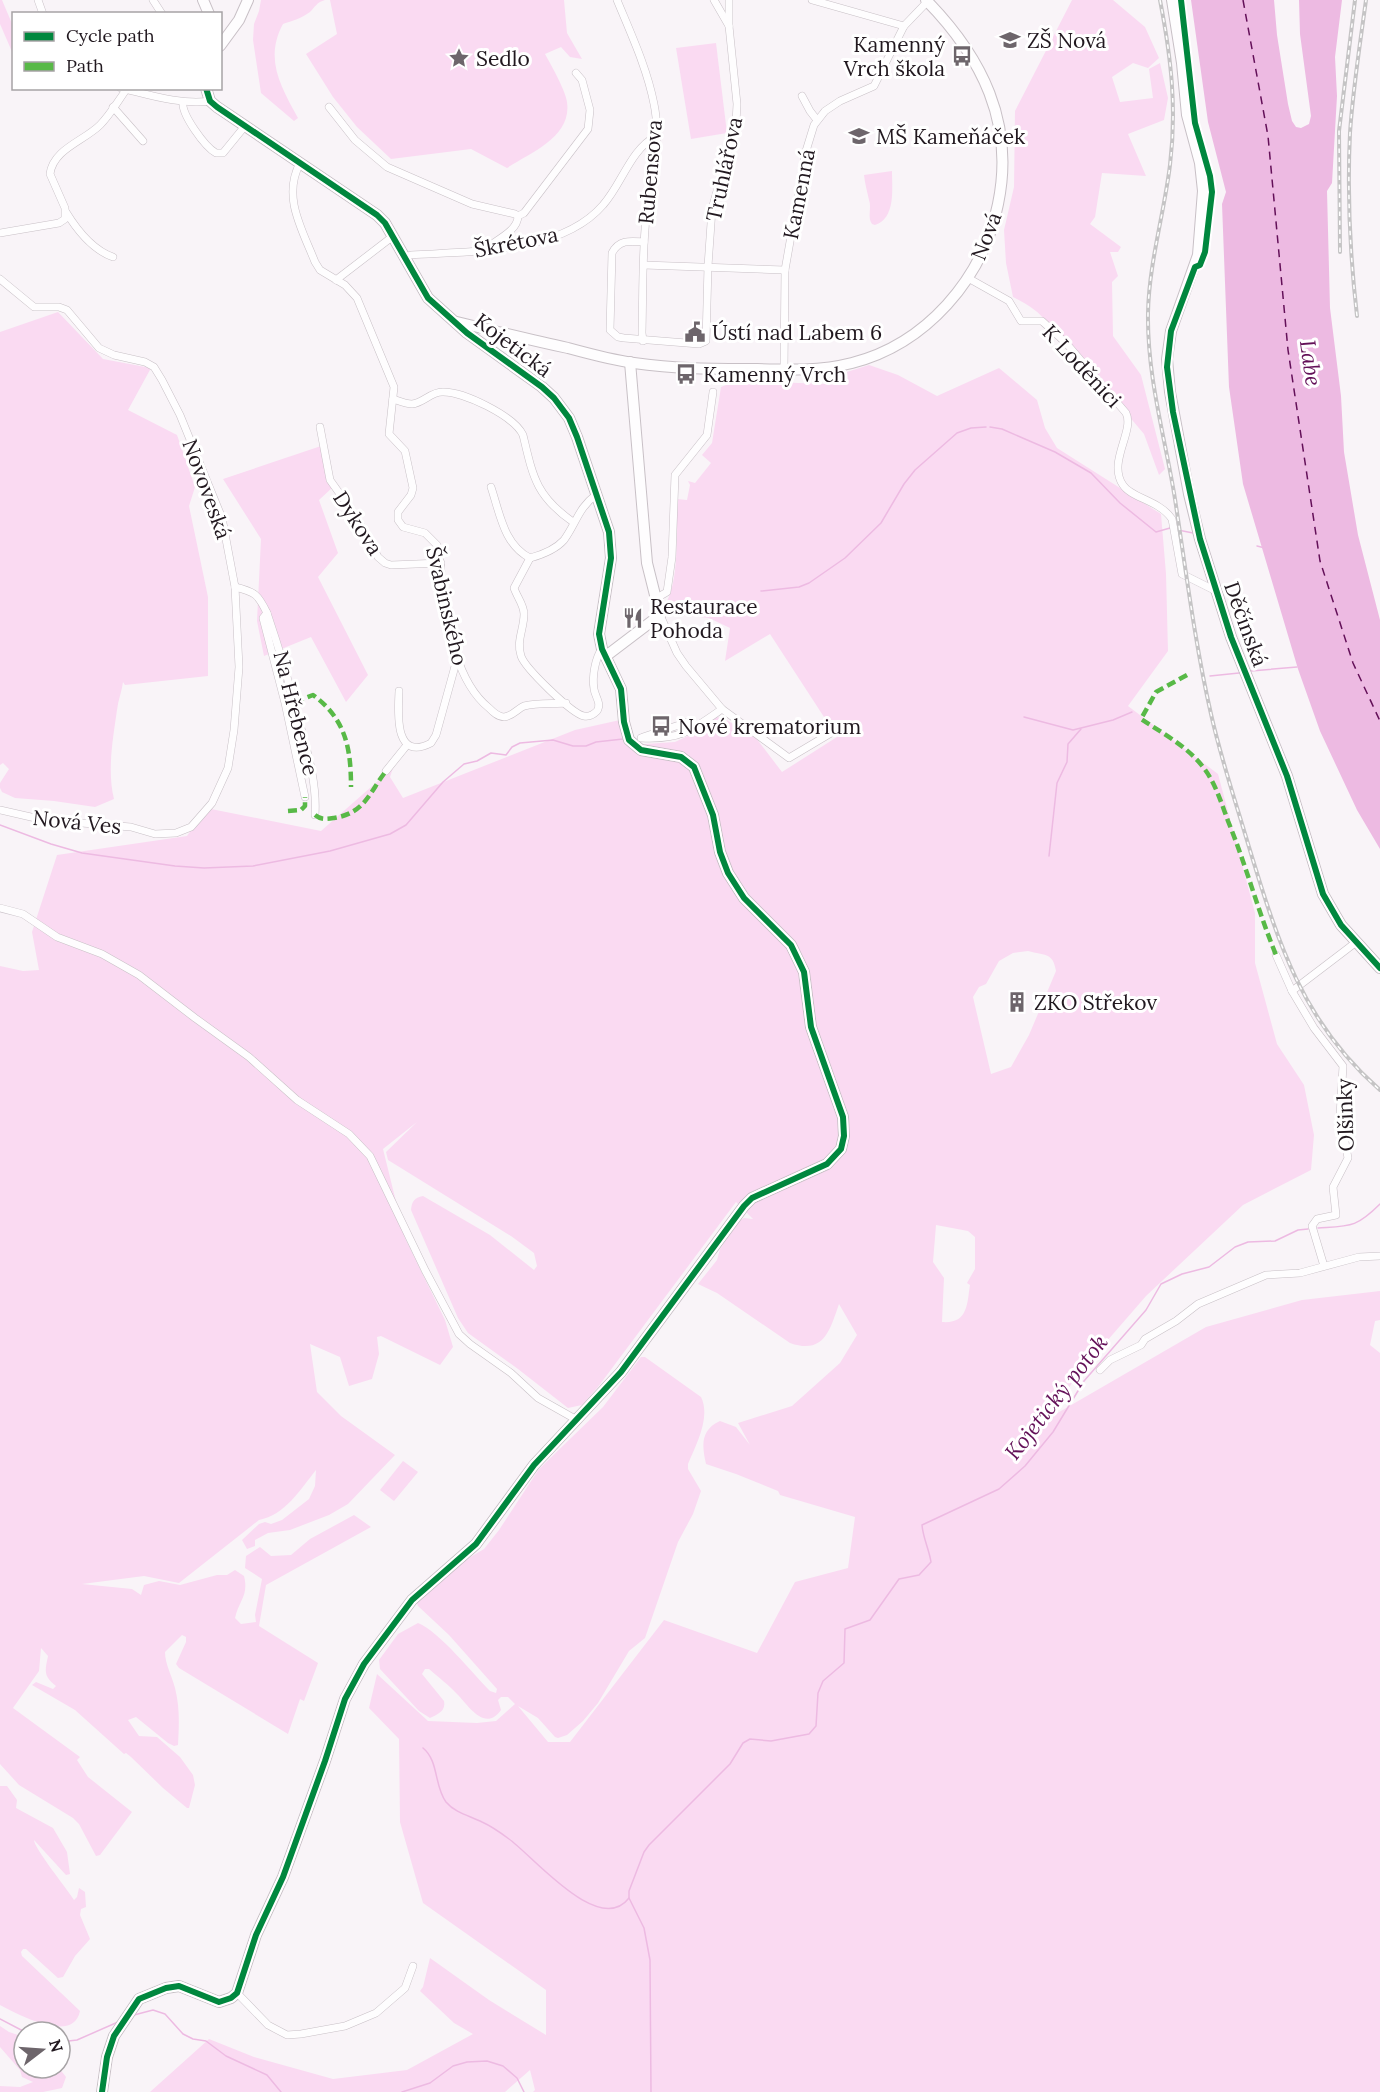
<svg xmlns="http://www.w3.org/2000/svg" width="1380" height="2092" font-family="Lora,serif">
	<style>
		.green { fill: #fadaf2; fill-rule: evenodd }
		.water { fill: #edbae2 }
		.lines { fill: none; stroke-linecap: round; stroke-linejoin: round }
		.stream { stroke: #edbae2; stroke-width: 1.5 }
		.ferry { stroke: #631058; stroke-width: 1.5; stroke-dasharray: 8 6; stroke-linecap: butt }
		.street-casing { stroke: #c8c0c6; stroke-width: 8 }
		.secondary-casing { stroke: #c8c0c6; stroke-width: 12 }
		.street { stroke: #fefdfe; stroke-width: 7 }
		.secondary { stroke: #fefdfe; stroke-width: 10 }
		.rail-casing { stroke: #c5c4c5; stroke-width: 4 }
		.rail { stroke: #fff; stroke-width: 1.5; stroke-dasharray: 4.5; stroke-linecap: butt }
		.quiet { stroke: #58b947; stroke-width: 4.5; stroke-dasharray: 9 4.5; stroke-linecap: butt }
		.cycleway-casing { stroke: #fff; stroke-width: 10 }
		.cycleway { stroke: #00873e; stroke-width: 6 }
		.labels { text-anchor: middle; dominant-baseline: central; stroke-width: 6; stroke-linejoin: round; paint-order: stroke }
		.poi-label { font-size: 21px; fill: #21181f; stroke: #fff; text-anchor: start }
		.street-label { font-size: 21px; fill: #21181f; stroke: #fff }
		.water-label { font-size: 22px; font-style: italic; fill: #631058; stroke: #fff }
	</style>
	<rect width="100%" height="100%" fill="#f9f4f8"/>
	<g class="green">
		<polygon points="0,0 2,0 13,26 13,54 0,24"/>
		<path d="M261 0H325C317 2 315 7 310 12 302 18 292 21 283 24 264 59 281 87 298 118L294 121 261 93 253 40 254 24 259 11Z"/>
		<path d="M330 0H564L567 33 582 59 570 57 561 47 545 54C551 65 566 91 567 102 572 137 532 152 507 168L471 149 391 159 357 127 333 97 306 54 337 34Z"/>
		<path d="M1072 0H1113L1145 27 1159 58 1148 68 1133 63 1112 77 1120 102 1153 98 1149 69 1160 63 1168 98 1164 120 1128 134 1146 176 1102 173 1095 217 1090 224 1121 247 1118 252H1110L1118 276 1112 282 1113 336 1141 375 1165 469 1159 475 1144 434 1094 375 1047 324C1040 311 1026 304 1013 297L1006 263 1004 230 1014 187 1015 111Z"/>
		<polygon points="716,43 727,133 691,139 676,48"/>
		<path d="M892 171C892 189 896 218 875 225L872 224C867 217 872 208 869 200 867 191 865 184 864 175Z"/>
		<path d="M58 312 103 359 151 368 128 410 177 435 195 487 189 506 208 597V676L125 685 123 682C122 691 118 700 117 710 113 738 107 771 114 799L95 807 54 801 15 798 2 792 0 788V783L9 769 3 763 0 765V332Z"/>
		<path d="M869 365 898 375 937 396 999 368 1037 400 1045 428 1057 448 1161 514 1166 574 1168 651 1128 706 1218 774 1255 913V963L1277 1044 1304 1085 1314 1135 1311 1170 1243 1205 1146 1296 1074 1379 1054 1415 1206 1327 1302 1300 1380 1291V1320L1375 1321 1370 1345 1380 1353V2092H533L535 2090 530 2070 505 2092H150L209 2039 254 2057 333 2079 407 2070 473 2034 454 2023 420 1991 423 1987 430 1958 489 2000 546 2035V1990L423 1903 400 1822 399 1739 369 1708 377 1674 428 1721 477 1723 496 1721 515 1704 508 1697H501L498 1700 501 1710C485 1733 468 1705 457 1694 449 1685 438 1677 429 1669H425L422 1674 444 1701C446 1711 438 1714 430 1718L419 1711 380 1669 379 1660 398 1634 418 1623C440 1632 472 1673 490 1691L496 1693 497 1689 449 1635 418 1606 417 1603 467 1559 484 1549 499 1530 539 1469 603 1407 641 1357H645L701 1397C711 1417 696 1445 688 1464V1469L701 1491 693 1514 678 1542 645 1638 629 1651 598 1703 583 1721 567 1735 558 1738 555 1737 538 1718 518 1706 548 1742H570L664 1620 757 1653 795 1582 848 1568 855 1517 780 1495 778 1491 736 1474 706 1464C702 1446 700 1430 720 1421L736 1427 750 1445 738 1423 792 1406 840 1363 857 1335 839 1304C830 1330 824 1355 790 1343L717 1293 698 1284 717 1260 720 1249 739 1221 744 1218 753 1219 736 1202 598 1387 582 1405 568 1408 518 1369 468 1333 458 1318 411 1210C412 1201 414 1198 423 1196L490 1235 534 1270 537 1266 534 1253 511 1236 388 1160 386 1152 417 1122 383 1149 405 1238 445 1320 453 1347 440 1365 381 1336 377 1337 379 1354 372 1379 349 1386 340 1357 310 1344 317 1392 341 1416 395 1455 348 1504 329 1515 290 1530 268 1533 255 1540V1546L247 1549 242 1540 259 1524 265 1522 271 1524 282 1520 309 1499 315 1486 316 1470C300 1490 285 1515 259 1520L179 1583 144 1576 82 1584 132 1589 141 1595 144 1585 159 1581 180 1585 217 1575H227L235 1570 244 1576C249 1596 239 1600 235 1618L241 1624 256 1622 255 1615 262 1579 245 1568 246 1556 260 1547 271 1556 291 1555 310 1539 354 1515 371 1527 266 1585 259 1626 318 1663 304 1701 300 1699 288 1734 179 1668 176 1664 186 1642V1637L182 1635 165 1652C165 1664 172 1676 175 1688 180 1708 179 1725 178 1745L174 1746 168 1743 136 1717 128 1720 139 1736 157 1737 180 1757 193 1775 195 1785 189 1808H187L163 1788 131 1757 126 1753 124 1754 75 1710 32 1685 36 1682 53 1689 56 1686C43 1676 45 1671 48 1656L41 1648 39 1671 13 1708 80 1757 77 1760 88 1777 132 1812 100 1855 96 1856 79 1824 73 1818 19 1785 0 1764V966L23 971 39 970 32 932 57 855 187 836 206 808 321 831 379 780 384 770 399 750 390 777 403 798 575 730 620 720 630 745 675 742 692 734 717 717 725 719 756 738 782 772 837 737 770 634 725 661 730 628 709 618 681 615 666 603C680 579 676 528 677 499L687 500 690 485 688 481 695 483 711 463 702 455 712 443 721 387 736 381 828 384 834 376ZM1028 951C1045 956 1053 952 1056 971L1029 1035 1011 1067 991 1074 973 997 979 987 986 984 999 961 1013 953ZM936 1225 968 1231 975 1237V1269L967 1283 970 1285C967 1304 968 1324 942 1322L944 1278 933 1262Z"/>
		<polygon points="324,445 333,487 319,500 338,553 318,577 368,675 346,702 311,637 264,656 257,621 261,539 223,479"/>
		<polygon points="403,1461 418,1472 394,1501 380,1490"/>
		<path d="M0 1786H7L17 1800 16 1808 53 1828 67 1852 70 1874 66 1875 34 1840C34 1848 67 1889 74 1900L77 1897 79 1888 85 1892 86 1907 81 1909 80 1915 90 1939 75 1956 63 1977 58 1978 26 1949H23L21 1952 22 1956 80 2011C73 2045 18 2014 0 2005Z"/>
		<polygon points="0,2026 9,2032 24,2037 24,2068 59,2068 66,2077 62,2088 43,2092 0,2092 0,2086 20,2087 33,2082 22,2077 20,2070 0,2047"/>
	</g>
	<polygon class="water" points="1191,0 1274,0 1277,35 1288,104 1292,121 1296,127 1301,128 1309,124 1311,116 1300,34 1299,0 1342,0 1335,57 1337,96 1332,183 1327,191 1330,308 1341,396 1344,452 1358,535 1380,620 1380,849 1357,810 1320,731 1298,669 1243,484 1229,387 1222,204 1226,192 1208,122"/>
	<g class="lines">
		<g class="stream">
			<polyline points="990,427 1002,429 1055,452 1091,473 1120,503 1156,532 1170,528"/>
			<polyline points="1178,530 1193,533"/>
			<polyline points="1257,546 1265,548"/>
			<polyline points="761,591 799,587 809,583 845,558 881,523 904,484 915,470 957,433 971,428 986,427"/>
			<polyline points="1251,671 1297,667"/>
			<polyline points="1210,676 1239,673"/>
			<polyline points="1024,717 1073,730 1113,720 1132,712"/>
			<polyline points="0,825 51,844 82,853 175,866 204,868 253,866 330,851 390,834 406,825 443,782 464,764 477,761 491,753 506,755 512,747 520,743 553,740 573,746 586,746 596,742 623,739"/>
			<polyline points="1049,856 1057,783 1067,762 1068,744 1081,729"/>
			<path d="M1318 1228C1350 1226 1356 1228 1380 1204"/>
			<path d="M423 1748C439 1761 434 1786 446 1802 455 1813 470 1816 482 1822 491 1826 501 1833 509 1839 533 1856 599 1937 629 1898"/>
			<polyline points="134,2015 153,2010 165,2014 183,2034 193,2039 206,2041 226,2056 267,2075 281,2092"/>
			<polyline points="0,2019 25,2032"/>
			<polyline points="60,2042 77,2040 118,2022"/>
			<polyline points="402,2092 430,2083 453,2066 467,2062 487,2061 503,2066 517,2078 524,2092"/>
			<path d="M651 2092 650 1960 644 1928 629 1898V1891L644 1852 649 1845 730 1764 743 1743 750 1739 771 1741 809 1734 816 1726 818 1693 823 1681 844 1663 845 1629 870 1620 899 1579 919 1575 931 1562C929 1549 923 1538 922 1525L999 1489 1025 1466 1053 1432 1084 1381 1146 1310 1161 1284 1182 1274 1209 1267 1235 1247 1248 1242 1275 1241 1298 1230 1308 1229"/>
		</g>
		<polyline class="ferry" points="1243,0 1268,136 1288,350 1320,561 1353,663 1380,721"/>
		<g class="street-casing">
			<g id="street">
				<polyline points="38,0 43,14"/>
				<polyline points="153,0 162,14"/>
				<path d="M617 0C631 34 647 68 654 104 662 142 650 181 646 218 642 256 643 295 642 333L643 341"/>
				<polyline points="714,0 729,26"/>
				<polyline points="812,0 904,26"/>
				<path d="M121 88C150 95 180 105 210 101"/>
				<polyline points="802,96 810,111 817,120"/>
				<path d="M183 102C181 114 205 147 216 153H223L245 126"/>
				<polyline points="113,107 143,141"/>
				<path d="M329 107 355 140 387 167 472 204 515 214 518 216C518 231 496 240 485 249"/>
				<path d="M300 163C282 197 302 229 315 262L320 270 345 285 357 298 394 387 389 434 405 451 413 488 411 495 398 512V520L403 527 425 533 437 545C447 596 446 673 489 708 493 712 498 717 504 717 513 716 517 709 524 706 537 703 553 704 566 703"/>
				<path d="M66 212C77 230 93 250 113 257"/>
				<polyline points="518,216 524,213 588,129 590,110 582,80 576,73"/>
				<path d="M0 233 59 223 65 219V208L50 174C53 149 84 141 100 125 110 115 118 101 126 90"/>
				<path d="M644 242C631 241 619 239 612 253L610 330 618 337 624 338 699 344 706 341 708 266 712 209 736 123 737 104 729 26V0"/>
				<path d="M404 257 411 255C471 251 561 254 603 205 622 184 630 150 656 136"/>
				<polyline points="644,265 785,270"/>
				<path d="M968 278 1009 301 1021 321H1042L1066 343 1126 413C1135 431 1107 462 1123 485 1131 498 1159 500 1172 519L1182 574 1216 591"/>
				<polyline points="0,279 34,307 59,307 67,310 99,348 114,355 145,362 154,367 162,380 180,415 222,518 235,587 239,667 234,730 228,768 212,803 191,827 176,833 155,834 131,827 44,820 0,810"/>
				<polyline points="336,280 392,237"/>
				<polyline points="784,370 785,270 806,151 814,125 825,111 840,101 874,86 904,26 927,2"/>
				<path d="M393 399C399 401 406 404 412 404 423 403 431 392 442 392 463 391 514 416 523 435 533 477 536 496 573 522"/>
				<polyline points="320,427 330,480 357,518 378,557 385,563 391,565 441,563"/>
				<path d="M491 487C500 514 504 545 530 558"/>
				<path d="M530 558 514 588C517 597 524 605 524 614 524 629 516 641 521 656 525 668 572 714 584 716 589 717 594 714 597 711 602 703 595 697 594 689 592 677 595 658 602 649"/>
				<path d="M530 558C541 555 556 549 564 540 577 522 578 508 597 494"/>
				<path d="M235 587C255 592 258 594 267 613L263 618 285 703 305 797"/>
				<polyline points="655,599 667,592 672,557 675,475 707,435 713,392"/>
				<path d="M267 613C280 651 291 689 301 728 309 757 317 786 315 815"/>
				<polyline points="660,615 677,653 686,666 722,709 789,758 831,733"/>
				<path d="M399 691C398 713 394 762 431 743L436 735 457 659"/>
				<polyline points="643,737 688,722 697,727"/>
				<path d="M641 738C680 740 691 731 722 709"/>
				<polyline points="386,771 407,745"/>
				<polyline points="0,908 23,914 57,937 102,954 139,975 195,1018 249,1057 297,1100 349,1134 370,1156 425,1270 459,1334 470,1344 511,1373 538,1398 577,1420"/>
				<polyline points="1276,955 1292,991 1314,1028 1343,1066 1340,1115 1348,1158 1333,1187 1336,1215 1317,1219 1312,1226 1324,1266"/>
				<polyline points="1292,991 1355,943"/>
				<polyline points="1100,1370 1110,1360 1141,1345 1145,1339 1176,1321 1198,1304 1266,1275 1300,1273 1359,1257 1380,1256"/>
				<polyline points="237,1993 268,2025 287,2035 301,2034 345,2026 376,2013 405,1988 413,1966"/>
			</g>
		</g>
		<g class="secondary-casing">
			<g id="secondary">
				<polyline points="203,0 209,14"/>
				<polyline points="1172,0 1182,63 1187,115 1200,163 1203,191 1198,255 1171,331 1167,359 1170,392 1189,494 1200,539 1231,637 1287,776 1323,894 1341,925 1380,968"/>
				<polyline points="220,46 239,20 248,0"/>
				<path d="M457 322C494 331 531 340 568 348 590 354 612 360 634 363 674 369 716 369 757 369 788 370 821 371 852 363 926 344 983 279 998 204 1015 123 982 57 926 0"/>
				<polyline points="606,656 660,615 647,563 630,362"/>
				<polyline points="102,2092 107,2057 114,2036 139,1999 166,1988 179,1986 219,2002 231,1998 237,1993 256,1935 283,1877 325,1761 345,1699 364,1664 412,1600 476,1544 534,1465 621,1372 744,1206 752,1198 827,1164 841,1149 844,1136 843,1117 811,1027 804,972 791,945 744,898 728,873 720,852 713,815 694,767 681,757 641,750 629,740 624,722 621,689 602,649 599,634 611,558 609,532 577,437 569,418 554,398 542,387 467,333 428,298 385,223 377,215 217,107 210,101 206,88"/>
			</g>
		</g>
		<use href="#street" class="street"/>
		<use href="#secondary" class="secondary"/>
		<g class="rail-casing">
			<g id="rail">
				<path d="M1160 0C1171 57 1177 107 1170 165 1164 214 1149 263 1148 313 1147 377 1165 437 1175 499 1186 571 1195 644 1211 714 1221 759 1236 803 1249 847 1278 942 1302 1022 1380 1090"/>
				<polyline points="1340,252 1339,131 1355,0"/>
				<path d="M1357 316C1350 255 1347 194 1350 133 1353 88 1360 44 1366 0"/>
			</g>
		</g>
		<use href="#rail" class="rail"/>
		<g class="quiet">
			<path d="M1187 675 1156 692 1141 719C1162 733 1187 746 1203 767 1215 782 1221 802 1228 821 1246 865 1258 911 1276 955"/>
			<path d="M295 702 313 695C346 719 351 749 351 787"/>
			<polyline points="288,811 301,810 305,806 305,797"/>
			<path d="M315 815C321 820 327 819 334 818 365 813 369 793 386 771"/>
		</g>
		<g class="cycleway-casing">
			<g id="cycleway">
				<polyline points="1181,0 1195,123 1210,176 1212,192 1205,252 1200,265 1195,267 1171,331 1167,367 1173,412 1200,539 1231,637 1287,776 1323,894 1341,925 1380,968"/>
				<polyline points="102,2092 107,2057 114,2036 139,1999 166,1988 179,1986 219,2002 231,1998 237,1993 256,1935 283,1877 325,1761 345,1699 364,1664 412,1600 476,1544 534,1465 621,1372 744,1206 752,1198 827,1164 841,1149 844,1136 843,1117 811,1027 804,972 791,945 744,898 728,873 720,852 713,815 694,767 681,757 641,750 629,740 624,722 621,689 602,649 599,634 611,558 609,532 577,437 569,418 554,398 542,387 467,333 428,298 385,223 377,215 217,107 210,101 206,88"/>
			</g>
		</g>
		<use href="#cycleway" class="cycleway"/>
	</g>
	<defs>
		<g id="school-bare" transform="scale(1.62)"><path d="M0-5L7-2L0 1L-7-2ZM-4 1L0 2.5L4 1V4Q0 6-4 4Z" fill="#6d656b" stroke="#fff" stroke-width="2.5" paint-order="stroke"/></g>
		<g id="bus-bare" transform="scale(1.62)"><path d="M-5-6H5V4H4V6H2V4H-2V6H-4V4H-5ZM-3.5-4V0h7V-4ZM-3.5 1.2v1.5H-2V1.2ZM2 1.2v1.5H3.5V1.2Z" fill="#6d656b" stroke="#fff" stroke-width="2.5" paint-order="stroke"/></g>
		<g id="sight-bare" transform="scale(1.62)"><path d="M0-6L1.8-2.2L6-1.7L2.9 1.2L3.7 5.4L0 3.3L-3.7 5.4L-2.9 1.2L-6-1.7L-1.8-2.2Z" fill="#6d656b" stroke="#fff" stroke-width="2.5" paint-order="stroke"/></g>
		<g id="civic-bare" transform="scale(1.62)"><path d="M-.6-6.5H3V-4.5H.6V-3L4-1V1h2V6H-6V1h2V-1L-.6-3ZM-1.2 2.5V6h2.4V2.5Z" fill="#6d656b" stroke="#fff" stroke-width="2.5" paint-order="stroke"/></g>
		<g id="restaurant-bare" transform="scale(1.62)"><path d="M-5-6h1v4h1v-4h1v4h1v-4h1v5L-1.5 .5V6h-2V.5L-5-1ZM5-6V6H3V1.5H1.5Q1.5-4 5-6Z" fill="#6d656b" stroke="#fff" stroke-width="2.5" paint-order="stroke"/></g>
		<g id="building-bare" transform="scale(1.62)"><path d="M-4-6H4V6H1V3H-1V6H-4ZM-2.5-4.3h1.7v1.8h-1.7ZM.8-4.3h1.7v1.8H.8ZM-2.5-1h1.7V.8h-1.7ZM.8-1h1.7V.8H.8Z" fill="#6d656b" stroke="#fff" stroke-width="2.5" paint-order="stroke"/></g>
	</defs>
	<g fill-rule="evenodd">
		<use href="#school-bare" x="1010" y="40"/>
		<use href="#bus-bare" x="962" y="56"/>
		<use href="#sight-bare" x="459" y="58"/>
		<use href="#school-bare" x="859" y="136"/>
		<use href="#civic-bare" x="695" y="332"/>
		<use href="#bus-bare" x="686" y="374"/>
		<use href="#restaurant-bare" x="633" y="618"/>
		<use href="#bus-bare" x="661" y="726"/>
		<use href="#building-bare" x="1017" y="1002"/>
	</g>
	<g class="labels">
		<g class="poi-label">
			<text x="1027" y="40">ZŠ Nová</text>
			<text x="945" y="44" text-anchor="end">Kamenný<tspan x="945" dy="24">Vrch škola</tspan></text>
			<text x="476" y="58">Sedlo</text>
			<text x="876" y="136">MŠ Kameňáček</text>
			<text x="712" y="332">Ústí nad Labem 6</text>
			<text x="703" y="374">Kamenný Vrch</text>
			<text x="650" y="606">Restaurace<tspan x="650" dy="24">Pohoda</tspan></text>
			<text x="678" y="726">Nové krematorium</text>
			<text x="1034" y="1002">ZKO Střekov</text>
		</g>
		<g class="street-label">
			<text transform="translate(724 169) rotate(-78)">Truhlářova</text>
			<text transform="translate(650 172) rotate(-85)">Rubensova</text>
			<text transform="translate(799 194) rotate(-79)">Kamenná</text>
			<text transform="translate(986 236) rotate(-69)">Nová</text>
			<text transform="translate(516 242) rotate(-11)">Škrétova</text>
			<text transform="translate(513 345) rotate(37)">Kojetická</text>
			<text transform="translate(1082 366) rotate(47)">K Loděnici</text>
			<text transform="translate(207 489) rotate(70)">Novoveská</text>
			<text transform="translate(358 523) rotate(57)">Dykova</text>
			<text transform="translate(447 606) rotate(77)">Švabinského</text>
			<text transform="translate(1246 624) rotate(70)">Děčínská</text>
			<text transform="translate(296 713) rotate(76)">Na Hřebence</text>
			<text transform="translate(77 822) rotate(6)">Nová Ves</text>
			<text transform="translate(1345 1115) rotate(-92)">Olšinky</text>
		</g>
		<g class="water-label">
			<text transform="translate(1311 363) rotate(82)">Labe</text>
			<text transform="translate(1056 1397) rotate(-52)">Kojetický potok</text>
		</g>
	</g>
	<rect x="12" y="12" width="210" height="78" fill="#ffffff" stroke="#a6a3a5" stroke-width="1.5"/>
	<rect x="24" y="32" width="30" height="9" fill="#00873e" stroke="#a6a3a5" stroke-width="1.5"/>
	<text x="66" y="42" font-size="18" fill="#21181f">Cycle path</text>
	<rect x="24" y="62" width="30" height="9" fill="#58b947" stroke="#a6a3a5" stroke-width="1.5"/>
	<text x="66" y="72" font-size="18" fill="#21181f">Path</text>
	<g transform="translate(42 2050) rotate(73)"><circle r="28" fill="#ffffff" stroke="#a6a3a5" stroke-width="1.5"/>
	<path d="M0-4.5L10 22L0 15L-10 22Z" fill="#6d656b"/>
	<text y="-9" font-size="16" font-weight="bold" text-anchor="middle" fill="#21181f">N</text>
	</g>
</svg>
